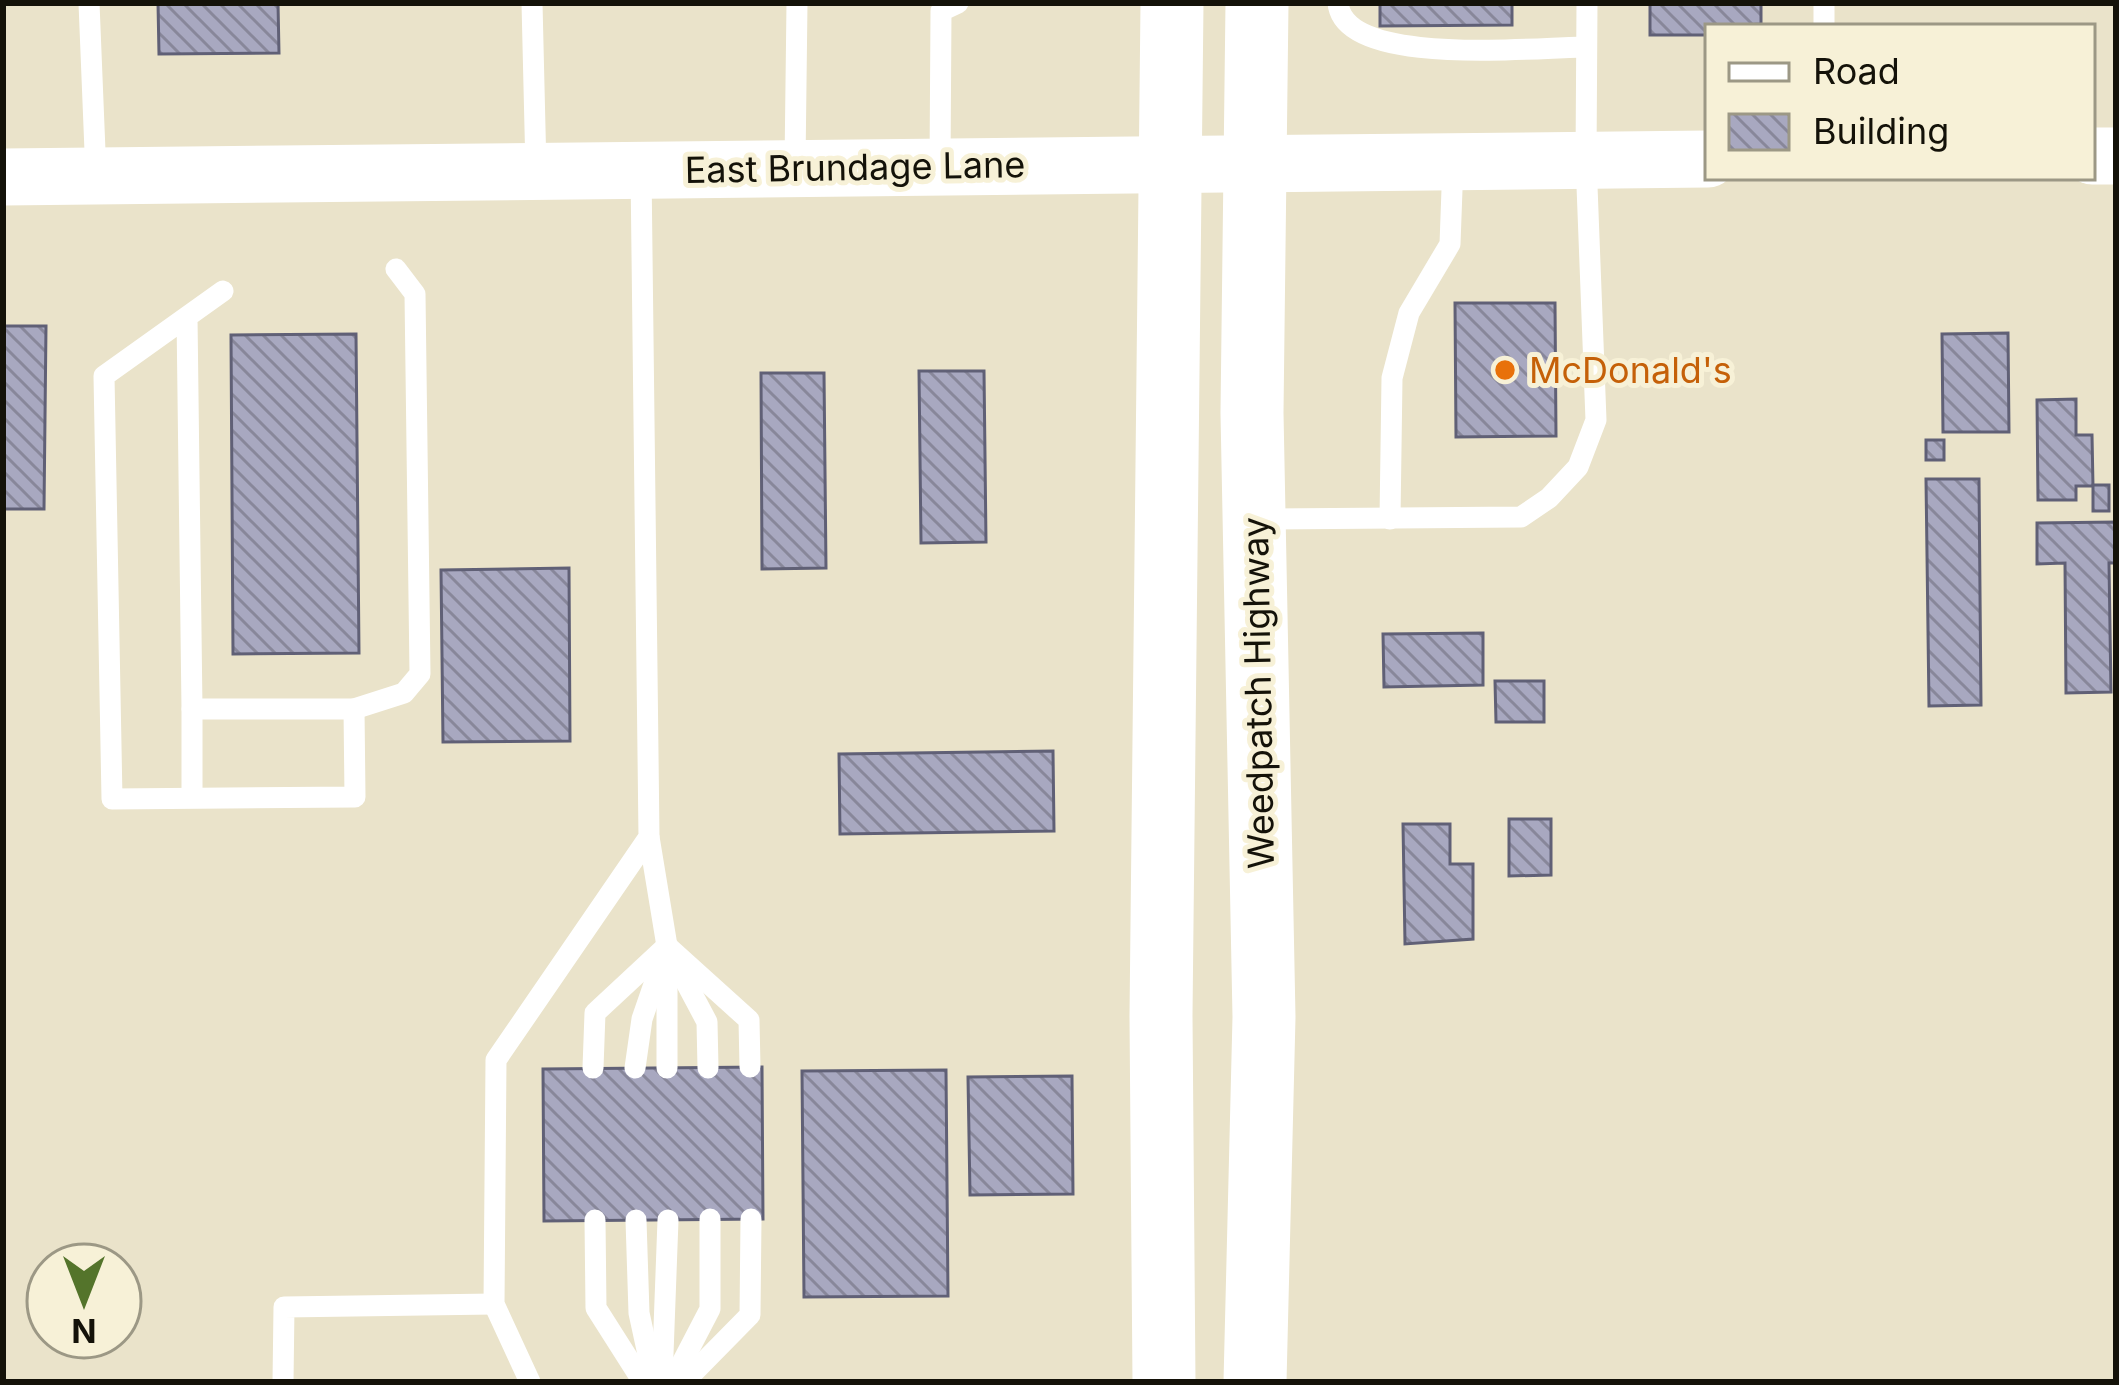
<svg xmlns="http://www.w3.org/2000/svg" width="2119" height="1385" font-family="Inter,sans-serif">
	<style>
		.building { fill: url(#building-back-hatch); stroke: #606076; stroke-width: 3 }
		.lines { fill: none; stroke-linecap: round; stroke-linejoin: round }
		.lane { stroke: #fff; stroke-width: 21 }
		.secondary { stroke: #fff; stroke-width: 57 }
		.primary { stroke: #fff; stroke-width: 63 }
		.food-dot { fill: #e8710a; stroke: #f7f1d7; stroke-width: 4.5 }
		.labels { text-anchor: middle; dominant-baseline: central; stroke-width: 10; stroke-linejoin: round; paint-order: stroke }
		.street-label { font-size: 36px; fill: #141209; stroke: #f7f1d7 }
		.food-label { font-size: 36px; fill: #c56008; stroke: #f7f1d7; text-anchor: start }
	</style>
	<defs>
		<pattern id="building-back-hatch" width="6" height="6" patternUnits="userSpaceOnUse" patternTransform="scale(3)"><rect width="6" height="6" fill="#a8a8c0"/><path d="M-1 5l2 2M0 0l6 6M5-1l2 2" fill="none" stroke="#88879a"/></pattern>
	</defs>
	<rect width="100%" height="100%" fill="#eae3ca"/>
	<g class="building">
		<polygon points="158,3 278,3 279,53 159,54"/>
		<polygon points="1380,3 1512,3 1512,25 1380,26"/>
		<polygon points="1650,3 1761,3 1761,24 1708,27 1708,35 1650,35"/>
		<polygon points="1455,303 1555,303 1556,436 1456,437"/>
		<polygon points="3,326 46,326 44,509 3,509"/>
		<polygon points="2008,333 2009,432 1943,432 1942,334"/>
		<polygon points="356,334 359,653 233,654 231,335"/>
		<polygon points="919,371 984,371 986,542 921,543"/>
		<polygon points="761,373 824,373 826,568 762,569"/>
		<polygon points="2076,399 2076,435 2092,435 2093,486 2076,486 2076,500 2038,500 2037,400"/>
		<rect x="1926" y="440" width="18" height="20"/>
		<polygon points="1926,479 1979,479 1981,705 1929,706"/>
		<rect x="2093" y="485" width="16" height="26"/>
		<polygon points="2116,522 2116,563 2109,563 2111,692 2066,693 2065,563 2037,564 2037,523"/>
		<polygon points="569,568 570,741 443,742 441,570"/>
		<polygon points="1483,633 1483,685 1384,687 1383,634"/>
		<polygon points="1495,681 1544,681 1544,722 1496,722"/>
		<polygon points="1053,751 1054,831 840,834 839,754"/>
		<polygon points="1509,819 1551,819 1551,875 1509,876"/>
		<polygon points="1403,824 1450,824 1450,864 1473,864 1473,939 1405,944"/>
		<polygon points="762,1067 763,1219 544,1221 543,1069"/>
		<polygon points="946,1070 948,1296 804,1297 802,1071"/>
		<polygon points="1072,1076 1073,1194 970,1195 968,1077"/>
	</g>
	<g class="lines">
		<g class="lane">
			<polyline points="89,3 96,176"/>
			<polyline points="532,3 536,170"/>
			<path d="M1338 3C1344 68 1535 47 1586 47"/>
			<polyline points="1824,3 1824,27"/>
			<polyline points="795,164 797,3"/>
			<polyline points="940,166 941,11 958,3"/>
			<polyline points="187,317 192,709 354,709 355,797 112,799 104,376 223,291"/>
			<polyline points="1261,519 1521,517 1549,498 1578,467 1596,420 1586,160 1587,3"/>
			<polyline points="1390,519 1392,378 1409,313 1450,244 1453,162"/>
			<polyline points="354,709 404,693 420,674 415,294 396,269"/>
			<polyline points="192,797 192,709"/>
			<polyline points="649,837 667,946 667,1068"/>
			<polyline points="667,946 749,1020 750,1067"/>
			<polyline points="673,958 707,1022 708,1068"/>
			<polyline points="593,1068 595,1013 667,946"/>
			<polyline points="635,1068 642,1019 661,964"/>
			<polyline points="595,1220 596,1308 643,1382"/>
			<polyline points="636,1220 639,1313 654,1382"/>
			<polyline points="662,1381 668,1220"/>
			<polyline points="283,1382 284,1307 494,1304"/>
			<polyline points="530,1382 494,1304 496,1060 649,837 641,170"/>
			<polyline points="672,1382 710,1309 710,1219"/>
			<polyline points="684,1382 750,1315 751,1219"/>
		</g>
		<g class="secondary">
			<polyline points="2092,156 2116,156"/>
			<polyline points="3,177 1708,159"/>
		</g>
		<g class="primary">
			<polyline points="1164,1382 1161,1016 1172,3"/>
			<polyline points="1255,1382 1264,1017 1252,413 1257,3"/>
		</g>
	</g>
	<circle class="food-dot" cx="1505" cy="370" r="12"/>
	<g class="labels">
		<g class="street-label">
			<text transform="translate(855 167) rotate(-1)">East Brundage Lane</text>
			<text transform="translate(1258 693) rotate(-91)">Weedpatch Highway</text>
		</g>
		<g class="food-label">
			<text x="1529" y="370">McDonald's</text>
		</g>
	</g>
	<rect width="2119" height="1385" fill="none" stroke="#141209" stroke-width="12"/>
	<rect x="1705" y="24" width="390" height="156" fill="#f7f1d7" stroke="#9c9885" stroke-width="3"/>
	<rect x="1729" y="63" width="60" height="18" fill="#ffffff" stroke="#9c9885" stroke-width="3"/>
	<text x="1813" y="84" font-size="36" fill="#141209">Road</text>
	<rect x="1729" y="114" width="60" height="36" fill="url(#building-back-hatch)" stroke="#9c9885" stroke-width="3"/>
	<text x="1813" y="144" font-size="36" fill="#141209">Building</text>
	<g transform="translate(84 1301) rotate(180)"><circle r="57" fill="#f7f1d7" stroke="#9c9885" stroke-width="3"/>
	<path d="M0-9L21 45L0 30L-21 45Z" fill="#54742b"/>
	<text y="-18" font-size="33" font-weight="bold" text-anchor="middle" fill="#141209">N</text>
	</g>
</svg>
